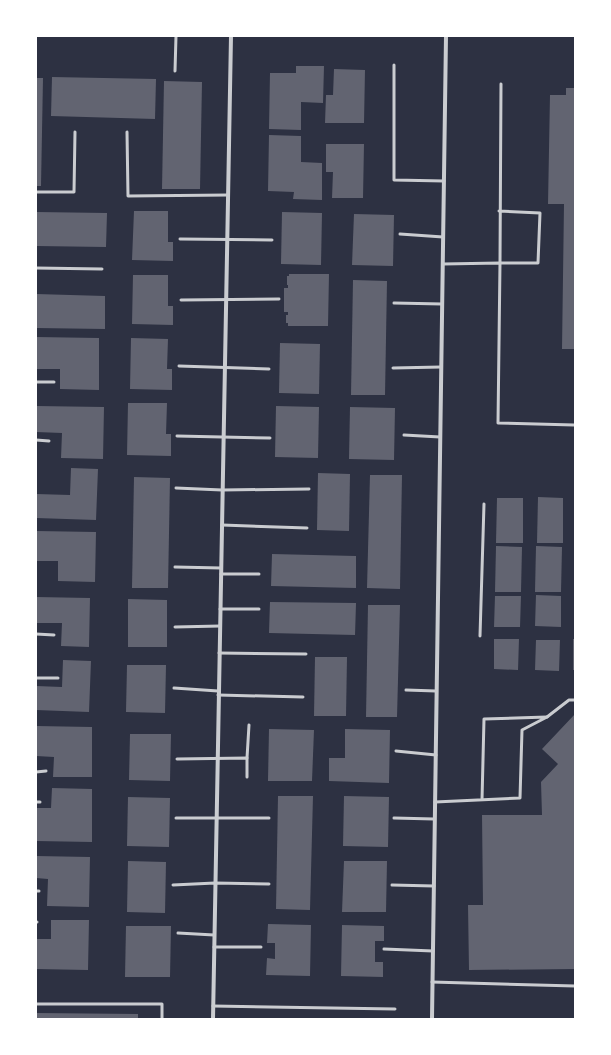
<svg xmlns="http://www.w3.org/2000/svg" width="611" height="1055" font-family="Roboto,sans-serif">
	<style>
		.building { fill: #626471 }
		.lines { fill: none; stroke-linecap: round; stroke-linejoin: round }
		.service { stroke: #caccd0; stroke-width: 3 }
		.minor { stroke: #caccd0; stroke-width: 4 }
	</style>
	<rect width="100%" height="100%" fill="#2d3142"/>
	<g class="building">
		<polygon points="296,66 324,66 323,103 301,102 301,130 269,129 270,73 296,73"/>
		<polygon points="334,69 365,70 364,123 325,123 326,95 333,95"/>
		<polygon points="52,77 156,79 155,119 51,116"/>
		<polygon points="36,78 43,78 41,186 36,186"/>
		<polygon points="164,81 202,82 200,189 162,189"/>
		<polygon points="566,88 575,88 575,349 562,349 564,204 548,204 550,95 566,95"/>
		<polygon points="269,135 301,136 301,162 322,163 322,200 293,199 294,192 268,191"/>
		<polygon points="326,144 364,144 363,198 332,198 333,172 326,172"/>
		<polygon points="134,211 168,211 168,242 173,242 173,261 132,260"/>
		<polygon points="36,212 107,213 106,247 36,246"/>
		<polygon points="282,212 322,213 321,265 281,264"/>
		<polygon points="354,214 394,215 393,266 352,265"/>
		<polygon points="289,274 329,274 328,326 288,326 288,323 286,323 286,315 288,315 288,312 284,312 284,288 288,288 288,285 287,285 287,276 289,276"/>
		<polygon points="133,275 168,275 168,306 173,306 173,325 132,324"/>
		<polygon points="353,280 387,281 385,395 351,395"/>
		<polygon points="36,294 105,296 105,329 36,328"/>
		<polygon points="36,337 99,338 99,390 60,389 60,369 36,369"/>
		<polygon points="131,338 168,339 167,369 172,369 172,390 130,389"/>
		<polygon points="280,343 320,344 319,394 279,393"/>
		<polygon points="128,403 167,403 166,434 171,434 171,456 127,455"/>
		<polygon points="36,406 104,407 103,459 61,458 62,433 36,432"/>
		<polygon points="276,406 319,407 318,458 275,457"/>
		<polygon points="350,407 395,408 394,460 349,459"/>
		<polygon points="71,468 98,469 96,520 36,518 36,494 70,495"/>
		<polygon points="318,473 350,474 349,531 317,530"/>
		<polygon points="370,475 402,475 400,589 367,588"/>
		<polygon points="134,477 170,478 168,588 132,588"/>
		<polygon points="538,497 563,498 563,543 537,543"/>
		<polygon points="497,498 523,498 523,543 496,543"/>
		<polygon points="36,531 96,532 95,582 58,581 58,561 36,561"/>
		<polygon points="496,546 522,547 521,592 495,592"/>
		<polygon points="536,546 562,547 561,592 535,592"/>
		<polygon points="272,554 356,556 356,588 271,586"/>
		<polygon points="536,595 561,596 561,627 535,626"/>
		<polygon points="495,596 521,596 520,627 494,627"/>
		<polygon points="36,597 90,598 89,647 61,646 62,623 36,623"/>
		<polygon points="128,599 167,600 167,647 128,647"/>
		<polygon points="270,602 356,603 355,635 269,633"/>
		<polygon points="368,605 400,605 397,717 366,717"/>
		<polygon points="494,639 519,639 518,670 494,669"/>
		<rect x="573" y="639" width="2" height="31"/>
		<polygon points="536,640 560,640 559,671 535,670"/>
		<polygon points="315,657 347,657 346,716 314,716"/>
		<polygon points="63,660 91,661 89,712 36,710 36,686 62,687"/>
		<polygon points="127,665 166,665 165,713 126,712"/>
		<polygon points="575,714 575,969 469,970 468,905 483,905 482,815 542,815 541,782 558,764 542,749"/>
		<polygon points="36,726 92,727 92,777 53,777 54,757 36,756"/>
		<polygon points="269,729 314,730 312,781 268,781"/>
		<polygon points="345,729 390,730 389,783 329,781 329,758 345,758"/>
		<polygon points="130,734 171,734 170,781 129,780"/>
		<polygon points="52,788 92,789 92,842 36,841 36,808 51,808"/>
		<polygon points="278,796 313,796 310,910 276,909"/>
		<polygon points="344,796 389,797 388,847 343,846"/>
		<polygon points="128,797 170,798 169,847 127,846"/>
		<polygon points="36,856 90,857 89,907 47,906 48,879 36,878"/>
		<polygon points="128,861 166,862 165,913 127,912"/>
		<polygon points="344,861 387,861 386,912 342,912"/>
		<polygon points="51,920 89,920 88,970 36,969 36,939 51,939"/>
		<polygon points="268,924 311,925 310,976 266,975 267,958 275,959 275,943 267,943"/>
		<polygon points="342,925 384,926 384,941 375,941 375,962 383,962 383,977 341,976"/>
		<polygon points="126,926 171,926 170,977 125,977"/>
		<polygon points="36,1013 138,1014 138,1019 36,1019"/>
	</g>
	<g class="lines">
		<g class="service">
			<polyline points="394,65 394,180 444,181"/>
			<polyline points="175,71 176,36"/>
			<polyline points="127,132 128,196 228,195"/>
			<polyline points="36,192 74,192 75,132"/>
			<polyline points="499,211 540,213 538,263 500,263 501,84"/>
			<polyline points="400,234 443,237"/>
			<polyline points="180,239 272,240"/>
			<polyline points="443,264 500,263 498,423 574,425"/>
			<polyline points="36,268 102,269"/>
			<polyline points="181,300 279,299"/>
			<polyline points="394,303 442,304"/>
			<polyline points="179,366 269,369"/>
			<polyline points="393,368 441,367"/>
			<polyline points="36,382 54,382"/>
			<polyline points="404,435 440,437"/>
			<polyline points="177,436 270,438"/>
			<polyline points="36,440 49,441"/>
			<polyline points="176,488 222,490 309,489"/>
			<polyline points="222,525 307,528"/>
			<polyline points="175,567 221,568"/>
			<polyline points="221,574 259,574"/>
			<polyline points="220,609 259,609"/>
			<polyline points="175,627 220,626"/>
			<polyline points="36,634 54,635"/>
			<polyline points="480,636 484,504"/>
			<polyline points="219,653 306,654"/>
			<polyline points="36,678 58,678"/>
			<polyline points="174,688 218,691"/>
			<polyline points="406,690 436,691"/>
			<polyline points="218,695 303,697"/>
			<polyline points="547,717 569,700 575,700"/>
			<polyline points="396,751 436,755"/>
			<polyline points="247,758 249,725"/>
			<polyline points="177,759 247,758 247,777"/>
			<polyline points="36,772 46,771"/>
			<polyline points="36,802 40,802"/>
			<polyline points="435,802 520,798 522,730 547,717 484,719 482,800"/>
			<polyline points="176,818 269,818"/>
			<polyline points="394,818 434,819"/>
			<polyline points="173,885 215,883 269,884"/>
			<polyline points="392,885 434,886"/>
			<polyline points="36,891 39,891"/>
			<polyline points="36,922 37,922"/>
			<polyline points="178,933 214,935"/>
			<polyline points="214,947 261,947"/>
			<polyline points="384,949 433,951"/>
			<polyline points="432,982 575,986"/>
			<polyline points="36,1004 162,1004 162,1019"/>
			<polyline points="213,1006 395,1009"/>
		</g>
		<g class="minor">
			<polyline points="213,1019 231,36"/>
			<polyline points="432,1019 446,36"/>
		</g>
	</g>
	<rect width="611" height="1055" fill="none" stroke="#ffffff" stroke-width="74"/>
</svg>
